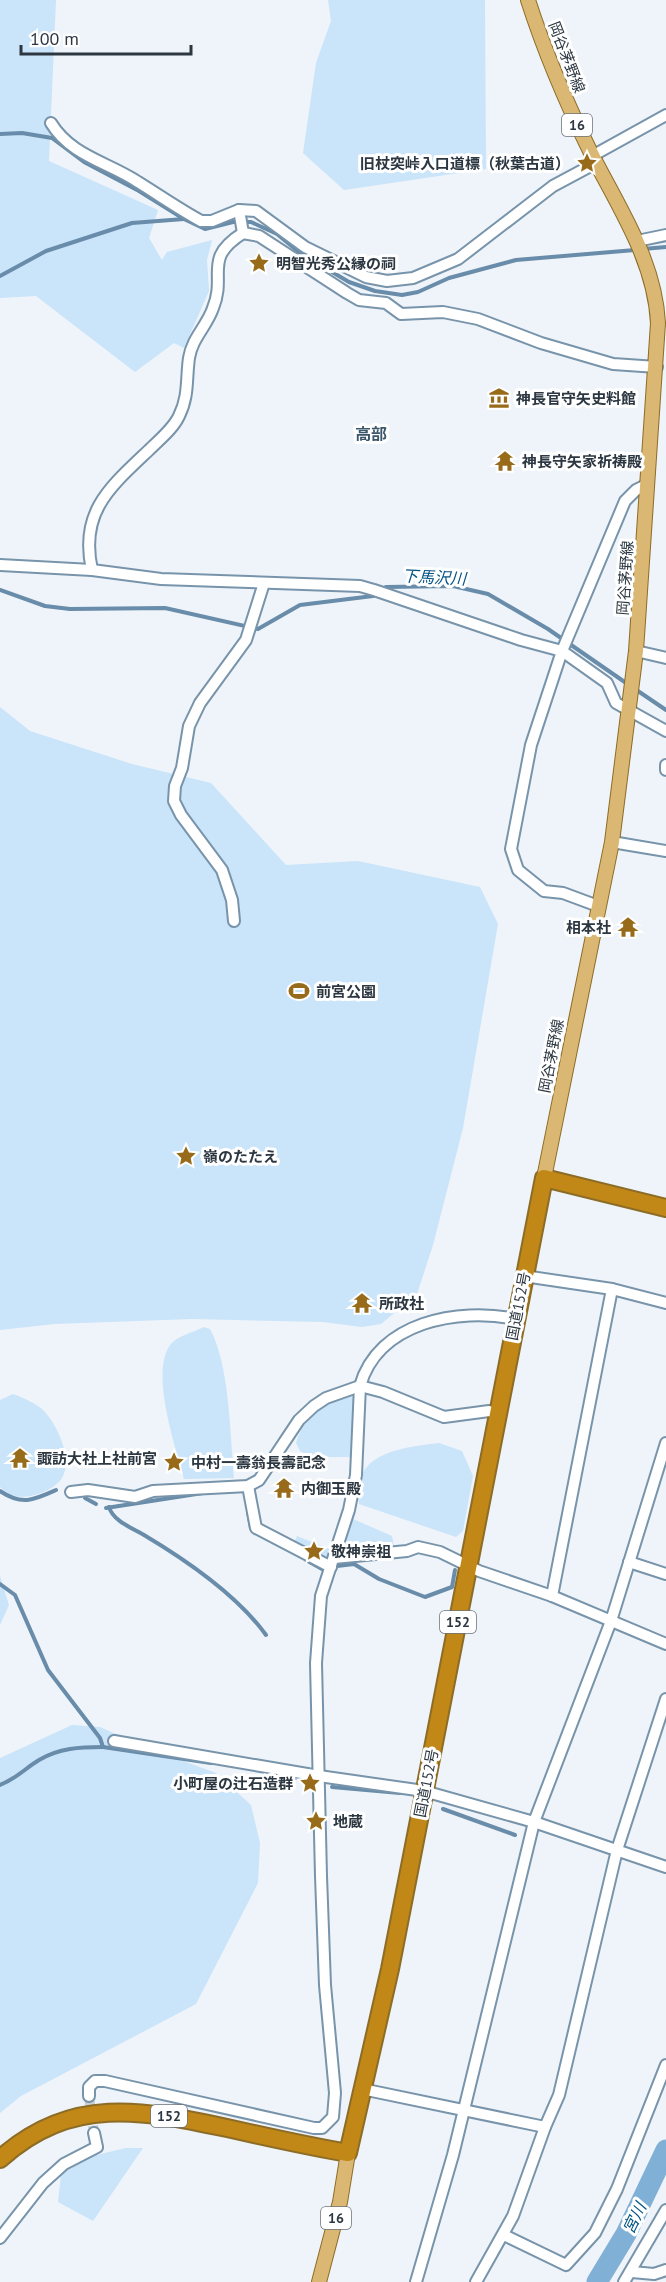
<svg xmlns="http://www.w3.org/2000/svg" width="666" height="2282" font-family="'PT Sans','Noto Sans JP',sans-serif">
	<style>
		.green { fill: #cae4fa }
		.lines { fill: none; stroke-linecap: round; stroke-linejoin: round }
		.stream { stroke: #688ca9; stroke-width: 4 }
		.river { stroke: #81b0d6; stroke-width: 21 }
		.minor-tunnel { stroke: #c7ced4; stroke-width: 10; stroke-dasharray: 10 5; stroke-linecap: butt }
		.minor-casing { stroke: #7894ab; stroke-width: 14 }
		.major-casing { stroke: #8d6c26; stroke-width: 16 }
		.highway-casing { stroke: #8d6c26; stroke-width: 20 }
		.minor { stroke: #fff; stroke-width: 10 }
		.major { stroke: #dab874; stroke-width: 14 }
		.highway { stroke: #c18818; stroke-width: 16 }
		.labels { text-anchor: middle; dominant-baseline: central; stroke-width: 6; stroke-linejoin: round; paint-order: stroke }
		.shield { fill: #fff; stroke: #6b737a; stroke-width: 1.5 }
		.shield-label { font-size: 14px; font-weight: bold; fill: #2c3741 }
		.street-label { font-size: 15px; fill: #2c3741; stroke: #fff }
		.poi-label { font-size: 15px; font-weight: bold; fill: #2c3741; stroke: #fff; text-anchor: start }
		.neighbourhood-label { font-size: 16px; font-weight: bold; fill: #3c566a; stroke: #fff }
		.water-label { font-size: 16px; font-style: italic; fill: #035484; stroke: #fff }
	</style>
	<rect width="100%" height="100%" fill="#eef4f9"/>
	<g class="green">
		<polygon points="0,0 56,0 49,161 158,210 149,238 162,260 167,252 212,240 207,260 209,291 184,348 174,343 135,372 36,296 0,298"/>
		<polygon points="328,0 485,0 486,169 344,190 303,153 316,63 331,21"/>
		<polygon points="0,707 30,731 132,764 211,783 286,865 358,861 480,887 498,924 463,1128 433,1245 417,1294 381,1324 362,1327 323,1322 193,1319 54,1324 0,1330"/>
		<path d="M204 1327 210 1329C230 1366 230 1436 234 1478L184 1479C176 1447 149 1371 171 1344 177 1336 194 1332 204 1327Z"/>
		<path d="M13 1394C24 1398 33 1402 42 1409 56 1422 74 1459 62 1478 54 1491 26 1501 12 1495 8 1494 3 1490 0 1487V1400Z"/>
		<path d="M357 1394 354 1457H310L300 1451 296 1443C304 1414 328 1399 357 1394Z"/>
		<path d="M439 1443 462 1451 473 1476 463 1531 456 1537 359 1504C351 1452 401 1448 439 1443Z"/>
		<polygon points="353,1519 392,1536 394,1547 341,1554 349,1521"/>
		<polygon points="297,1536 329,1549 328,1560 294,1543"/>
		<polygon points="0,1576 9,1605 0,1625"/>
		<polygon points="72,1725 100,1727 145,1747 216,1773 251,1805 260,1843 258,1883 196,2004 21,2096 0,2113 0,1758"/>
		<polygon points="126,2148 143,2148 93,2221 58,2202 61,2174 92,2156"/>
	</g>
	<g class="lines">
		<g class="stream">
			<polyline points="0,134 22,133 52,138 84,162 139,191 184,219 205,229 233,222 251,222 277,234 300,253 349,282 375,291 402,295 418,292 449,278 516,260 635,250"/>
			<polyline points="643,249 666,247"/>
			<polyline points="0,276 46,251 132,223 184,219"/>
			<polyline points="0,590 45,606 70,609 165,608 258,629 300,605 373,596 386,587 453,586 488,594 548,629 629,685"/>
			<polyline points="635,689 666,710"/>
			<path d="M0 1491C22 1506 34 1500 56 1490"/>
			<polyline points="85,1498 96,1504"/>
			<path d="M109 1507C113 1521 132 1528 144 1535 186 1560 237 1595 266 1635"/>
			<polyline points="106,1508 203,1493"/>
			<polyline points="248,1512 251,1528"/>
			<polyline points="306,1560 322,1569"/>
			<polyline points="337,1566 354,1564 379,1579 425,1597 452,1587 455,1570"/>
			<polyline points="0,1584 15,1595 48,1670 100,1738 103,1747 211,1763"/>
			<polyline points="292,1777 307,1780"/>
			<path d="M0 1785C19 1777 24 1769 39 1760 59 1748 80 1747 103 1747"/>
			<polyline points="332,1787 400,1793"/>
			<polyline points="443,1809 515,1835"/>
		</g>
		<polyline class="river" points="597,2282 626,2234 666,2150"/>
		<polyline class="minor-tunnel" points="89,2096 94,2133"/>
		<g class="minor-casing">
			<g id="minor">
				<path d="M51 123C71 156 108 162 138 182 159 195 179 209 201 221H212L239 210 256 211 305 247 366 277 387 281 413 278 458 259 553 186 596 163"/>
				<polyline points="592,156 666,115"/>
				<polyline points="239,210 243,233"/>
				<polyline points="637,241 666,235"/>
				<polyline points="0,565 92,570 161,579 360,586 374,590 521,640 562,651 607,683 616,703 666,731"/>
				<path d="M92 570C79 512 110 487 149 450 159 440 173 429 179 416 189 396 186 379 189 358 192 338 207 326 213 308 227 274 202 259 243 233L259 236 347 293 359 300 386 303 401 314 443 312 478 319 541 343 613 364 657 367"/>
				<polyline points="636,651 666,658"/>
				<polyline points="666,765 666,770"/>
				<polyline points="612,842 666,851"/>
				<polyline points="598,906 563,893 544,891 518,870 511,849 531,745 562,651 625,501 636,490 648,484"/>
				<polyline points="234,921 232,900 222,870 181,815 174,801 175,786 182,768 189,726 200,703 246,640 264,583"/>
				<polyline points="524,1276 612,1289"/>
				<polyline points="248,1486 256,1528 331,1567"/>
				<polyline points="71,1492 88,1490 135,1497 153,1491 248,1486 259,1480 299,1420 314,1406 326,1398 360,1386 383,1392 444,1417 489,1411 497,1413"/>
				<polyline points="334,1558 407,1551 418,1547 440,1552 479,1571 552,1596 666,1644"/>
				<polyline points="629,1562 666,1574"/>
				<polyline points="552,1596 612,1289 666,1303"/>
				<polyline points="114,1741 319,1776 424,1791 534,1822 666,1867"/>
				<polyline points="362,2089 545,2127"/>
				<path d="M89 2096V2087L95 2081H105L314 2128H322L333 2117 335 2093 325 1985 321 1876 316 1663 321 1596 349 1510 356 1475 360 1386C378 1322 458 1307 516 1319"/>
				<polyline points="504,2235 566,2265 595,2233 617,2189 666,2065"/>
				<polyline points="0,2238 43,2183 64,2164 97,2147 94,2133"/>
				<polyline points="632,2272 654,2274 666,2270"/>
				<polyline points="416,2282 453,2155 534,1822 611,1621 666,1443"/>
				<polyline points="476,2282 513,2216 545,2127 559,2095 617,1850 666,1699"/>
				<polyline points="624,2282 666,2210"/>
			</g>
		</g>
		<g class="major-casing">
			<g id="major">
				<path d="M528 0C545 53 567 104 591 153 619 208 655 261 658 323L636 651 612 842 544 1178"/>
				<polyline points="319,2282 340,2202 348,2153"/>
			</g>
		</g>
		<g class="highway-casing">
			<path id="highway" d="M0 2159C71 2095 142 2110 227 2128 267 2137 307 2146 348 2153L390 1969 544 1178 666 1208"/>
		</g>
		<use href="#minor" class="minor"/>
		<use href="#major" class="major"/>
		<use href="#highway" class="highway"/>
	</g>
	<defs>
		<g id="sight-bare" transform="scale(1.62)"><path d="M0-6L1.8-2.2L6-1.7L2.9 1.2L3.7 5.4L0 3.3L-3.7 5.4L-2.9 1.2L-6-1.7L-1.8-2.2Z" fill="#976b19" stroke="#fff" stroke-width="2.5" paint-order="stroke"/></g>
		<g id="museum-bare" transform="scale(1.62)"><path d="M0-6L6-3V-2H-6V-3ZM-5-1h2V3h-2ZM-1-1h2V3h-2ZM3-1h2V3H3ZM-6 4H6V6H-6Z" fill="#976b19" stroke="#fff" stroke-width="2.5" paint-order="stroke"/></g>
		<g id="temple-bare" transform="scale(1.62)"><path d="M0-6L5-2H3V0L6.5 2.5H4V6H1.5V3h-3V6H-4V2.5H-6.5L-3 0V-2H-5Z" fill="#976b19" stroke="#fff" stroke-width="2.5" paint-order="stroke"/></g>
		<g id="stadium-bare" transform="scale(1.62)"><path d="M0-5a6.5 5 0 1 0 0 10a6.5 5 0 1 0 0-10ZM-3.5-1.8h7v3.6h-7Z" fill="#976b19" stroke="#fff" stroke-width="2.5" paint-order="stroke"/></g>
	</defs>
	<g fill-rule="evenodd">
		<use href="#sight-bare" x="587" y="163"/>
		<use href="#sight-bare" x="259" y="263"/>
		<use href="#museum-bare" x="499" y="398"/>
		<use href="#temple-bare" x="505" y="461"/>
		<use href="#temple-bare" x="628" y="927"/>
		<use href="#stadium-bare" x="299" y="991"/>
		<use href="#sight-bare" x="186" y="1156"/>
		<use href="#temple-bare" x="362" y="1303"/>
		<use href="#temple-bare" x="20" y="1458"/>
		<use href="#sight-bare" x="174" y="1462"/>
		<use href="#temple-bare" x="284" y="1488"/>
		<use href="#sight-bare" x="314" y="1551"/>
		<use href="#sight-bare" x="310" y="1783"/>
		<use href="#sight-bare" x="316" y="1821"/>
	</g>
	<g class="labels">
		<g class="shield">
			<rect x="562" y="114" width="30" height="22" rx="4.5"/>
			<rect x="440" y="1611" width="36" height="22" rx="4.5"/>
			<rect x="151" y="2105" width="36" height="22" rx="4.5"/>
			<rect x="321" y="2207" width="30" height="22" rx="4.5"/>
		</g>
		<g class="shield-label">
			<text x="577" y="125">16</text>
			<text x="458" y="1622">152</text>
			<text x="169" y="2116">152</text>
			<text x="336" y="2218">16</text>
		</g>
		<g class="street-label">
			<text transform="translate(567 57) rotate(69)">岡谷茅野線</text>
			<text transform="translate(625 578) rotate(-86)">岡谷茅野線</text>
			<text transform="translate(551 1056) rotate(-79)">岡谷茅野線</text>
			<text transform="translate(518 1306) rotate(-79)">国道152号</text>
			<text transform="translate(426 1783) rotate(-79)">国道152号</text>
		</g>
		<g class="poi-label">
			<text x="570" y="163" text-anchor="end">旧杖突峠入口道標（秋葉古道）</text>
			<text x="276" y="263">明智光秀公縁の祠</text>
			<text x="516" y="398">神長官守矢史料館</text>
			<text x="522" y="461">神長守矢家祈祷殿</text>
			<text x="611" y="927" text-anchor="end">相本社</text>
			<text x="316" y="991">前宮公園</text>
			<text x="203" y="1156">嶺のたたえ</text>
			<text x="379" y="1303">所政社</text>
			<text x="37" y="1458">諏訪大社上社前宮</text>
			<text x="191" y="1462">中村一壽翁長壽記念</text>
			<text x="301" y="1488">内御玉殿</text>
			<text x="331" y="1551">敬神崇祖</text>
			<text x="293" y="1783" text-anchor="end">小町屋の辻石造群</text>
			<text x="333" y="1821">地蔵</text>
		</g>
		<g class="neighbourhood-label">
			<text x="371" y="434">高部</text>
		</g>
		<g class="water-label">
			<text transform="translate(434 577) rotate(3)">下馬沢川</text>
			<text transform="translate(634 2218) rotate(-64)">宮川</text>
		</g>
	</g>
	<path d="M21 45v9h170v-9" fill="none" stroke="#2c3741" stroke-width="3"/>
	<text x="30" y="45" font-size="18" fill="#2c3741" stroke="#ffffff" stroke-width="4.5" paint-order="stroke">100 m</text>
</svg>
